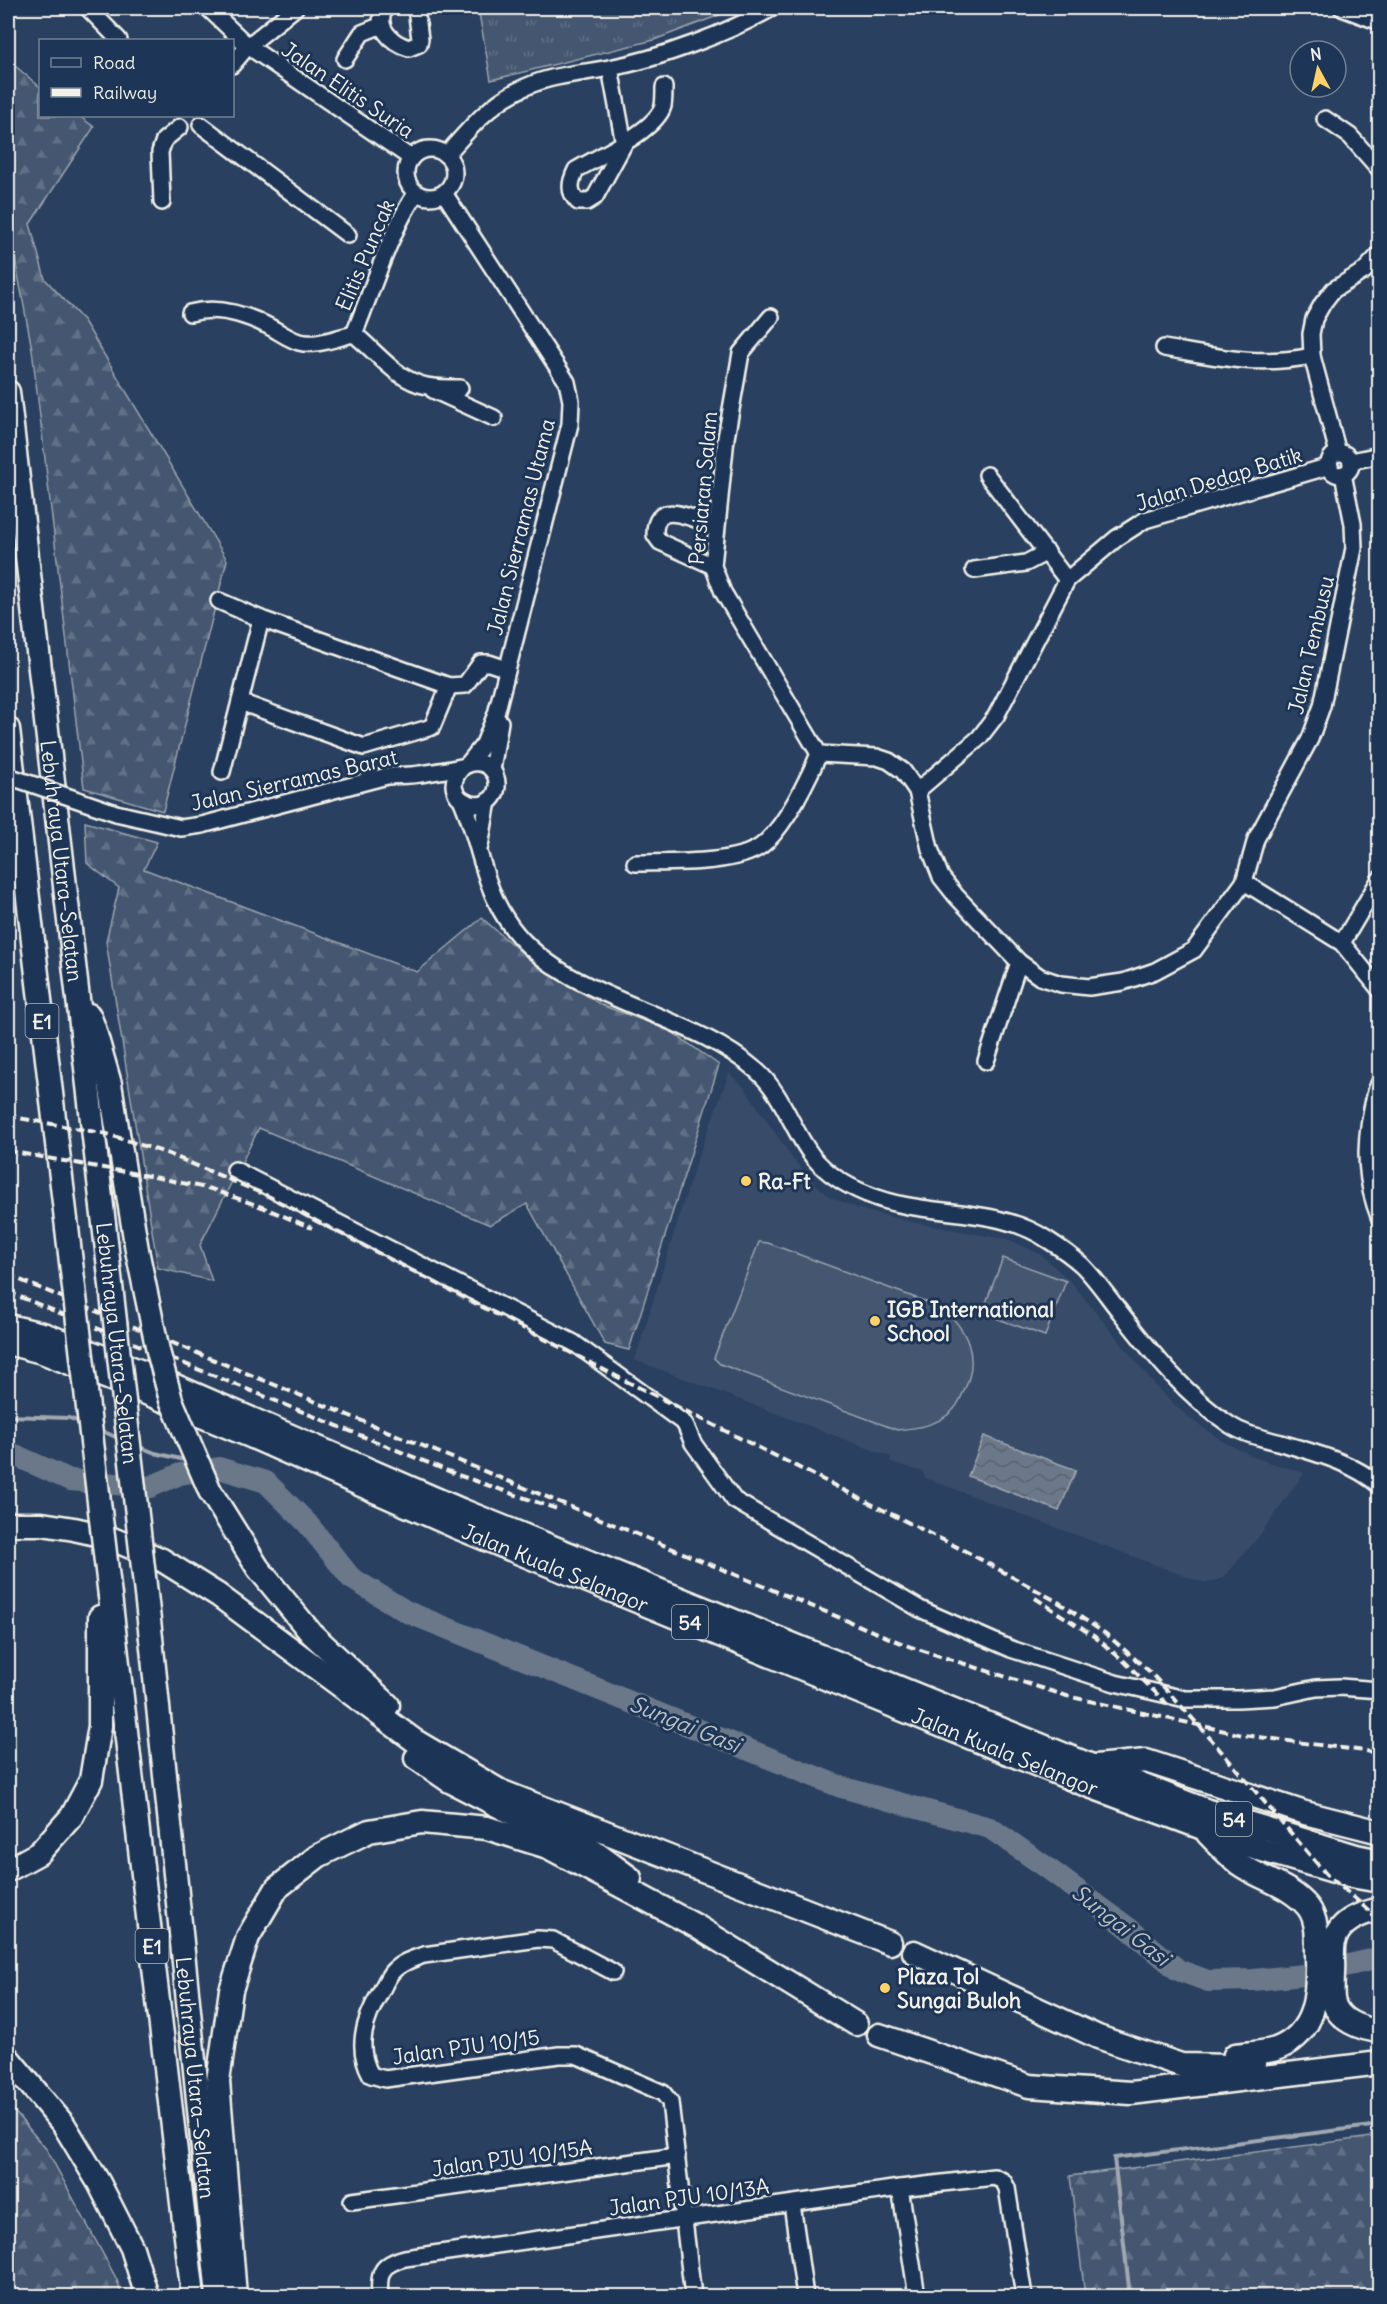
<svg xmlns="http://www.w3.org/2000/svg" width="1387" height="2304" font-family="Delius,sans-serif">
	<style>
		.built { fill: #374c69 }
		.grass { fill: url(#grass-tufts); stroke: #9ca4ac; stroke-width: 1.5 }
		.forest { fill: url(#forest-firs); stroke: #9ca4ac; stroke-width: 1.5 }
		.garden { fill: #445771; stroke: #9ca4ac; stroke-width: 1.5 }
		.water { fill: url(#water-waves); stroke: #a1a8b0; stroke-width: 1.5 }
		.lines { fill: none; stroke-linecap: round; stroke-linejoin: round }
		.stream { stroke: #a1a8b0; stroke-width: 4 }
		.river { stroke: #6a788a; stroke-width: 22 }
		.minor-casing { stroke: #f4f1e8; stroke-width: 20 }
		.highway-casing { stroke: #f4f1e8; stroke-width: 27 }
		.minor { stroke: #1d3557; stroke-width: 15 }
		.highway { stroke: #1d3557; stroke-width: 22 }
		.rail { stroke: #f4f1e8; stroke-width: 4; stroke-dasharray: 9 4.5; stroke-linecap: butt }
		.minor-bridge-casing { stroke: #f4f1e8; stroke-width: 20; stroke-linecap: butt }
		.highway-bridge-casing { stroke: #f4f1e8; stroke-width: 27; stroke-linecap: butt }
		.minor-bridge { stroke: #1d3557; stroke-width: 15 }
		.highway-bridge { stroke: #1d3557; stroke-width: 22 }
		.poi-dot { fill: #ffd166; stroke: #1d3557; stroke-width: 2 }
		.labels { text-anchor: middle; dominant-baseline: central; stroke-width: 6; stroke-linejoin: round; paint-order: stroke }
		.shield { fill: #1d3557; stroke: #b4b9bc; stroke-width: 1.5 }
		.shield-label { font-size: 20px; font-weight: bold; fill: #f4f1e8 }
		.street-label { font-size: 21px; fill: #f4f1e8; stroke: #1d3557 }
		.poi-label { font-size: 21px; font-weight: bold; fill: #f4f1e8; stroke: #1d3557; text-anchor: start }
		.water-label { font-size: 22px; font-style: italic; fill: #bdc1c2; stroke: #1d3557 }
	</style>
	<defs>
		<pattern id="grass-tufts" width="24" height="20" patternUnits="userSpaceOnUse" patternTransform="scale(1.5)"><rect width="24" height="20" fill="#445771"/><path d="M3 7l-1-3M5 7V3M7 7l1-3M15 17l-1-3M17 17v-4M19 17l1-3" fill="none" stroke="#607085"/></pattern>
		<pattern id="forest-firs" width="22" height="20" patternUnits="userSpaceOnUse" patternTransform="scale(1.5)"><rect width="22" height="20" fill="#445771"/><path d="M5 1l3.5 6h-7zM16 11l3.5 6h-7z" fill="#607085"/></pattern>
		<pattern id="water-waves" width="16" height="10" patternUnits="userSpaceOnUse" patternTransform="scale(1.5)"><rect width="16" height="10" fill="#6a788a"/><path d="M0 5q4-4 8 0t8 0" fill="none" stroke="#5b626b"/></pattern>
	</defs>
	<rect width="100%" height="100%" fill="#2a4060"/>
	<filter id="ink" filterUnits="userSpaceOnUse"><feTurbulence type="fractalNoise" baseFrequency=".0167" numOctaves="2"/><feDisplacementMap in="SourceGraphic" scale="12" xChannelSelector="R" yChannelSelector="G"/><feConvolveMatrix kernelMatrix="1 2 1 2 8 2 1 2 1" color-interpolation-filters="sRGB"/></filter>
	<g filter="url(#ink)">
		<polygon class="built" points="729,1073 744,1087 793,1159 815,1184 830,1197 862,1210 916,1223 1010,1240 1040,1254 1071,1282 1161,1392 1187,1416 1222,1441 1256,1458 1304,1473 1260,1535 1227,1574 1218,1580 1207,1583 1198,1581 925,1478 923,1472 890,1462 891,1457 635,1360 694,1168"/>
		<polygon class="grass" points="478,8 738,8 654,40 491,80"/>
		<g class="forest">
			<polygon points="8,60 40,87 40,116 79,116 94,127 30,224 45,279 84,321 227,560 163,811 84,788 32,349 8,221"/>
			<polygon points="85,822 157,842 144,869 417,972 482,918 515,947 601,1005 669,1030 719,1065 629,1350 605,1344 527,1204 490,1225 259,1128 200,1245 212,1281 158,1268 106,941 119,888 87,863"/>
			<polygon points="8,2104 47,2150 117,2280 122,2296 8,2296"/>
			<polygon points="1379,2136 1379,2296 1085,2296 1070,2176"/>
		</g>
		<g class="garden">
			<path d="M759 1242 768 1243 940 1307C968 1328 980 1358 964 1391 961 1397 958 1406 952 1411 937 1426 917 1428 897 1430L720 1364 714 1358Z"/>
			<polygon points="1003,1258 1066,1281 1045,1336 982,1313"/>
		</g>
		<polygon class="water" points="984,1436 1076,1470 1059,1511 968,1476"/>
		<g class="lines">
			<g class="stream">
				<polyline points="8,1416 69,1418 82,1423"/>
				<polyline points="100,1430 120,1439"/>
				<polyline points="138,1446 155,1453 189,1461"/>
				<polyline points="208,1465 219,1468"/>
				<polyline points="1130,2296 1114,2158 1380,2125"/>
			</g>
			<polyline class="river" points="8,1452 70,1480 150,1487 180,1474 219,1468 266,1482 307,1523 351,1578 407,1612 841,1787 990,1828 1046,1867 1127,1927 1178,1970 1208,1981 1253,1980 1304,1975 1380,1958"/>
			<g class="minor-casing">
				<g id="minor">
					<polyline points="88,8 119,40"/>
					<polyline points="208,8 248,46 411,158"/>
					<path d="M385 8C374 26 391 43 409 48L419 44 420 39 416 8"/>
					<polyline points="1342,8 1380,22"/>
					<polyline points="345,59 362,33 382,25"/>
					<polyline points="232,65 248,46 295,8"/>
					<path d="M610 68 624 144 595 197 587 202H578C568 192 570 182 576 170 597 157 656 131 663 106 664 100 664 93 664 87"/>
					<polyline points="1325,119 1350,136 1380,170"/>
					<polyline points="201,125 348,235"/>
					<circle cx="430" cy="173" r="24"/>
					<path d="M446 155C468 131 487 106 517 91 550 74 574 75 609 68 659 59 728 33 772 8"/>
					<polyline points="444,193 567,382 571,401 570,424 496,714 484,744 468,764"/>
					<polyline points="162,202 160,152 164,140 180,127"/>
					<path d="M190 313C215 306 242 313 266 325 277 330 288 339 299 342 316 347 338 337 354 334 377 352 396 380 427 386 437 388 449 388 460 388"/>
					<polyline points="771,317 741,353 726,438 713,566 723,592 819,754"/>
					<path d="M354 334C374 286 388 236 416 193"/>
					<path d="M1164 348C1218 357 1256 367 1312 356"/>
					<polyline points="433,390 494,418"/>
					<polyline points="1338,453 1312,356 1311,334 1314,319 1323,303 1333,290 1364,271 1380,254"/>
					<circle cx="1340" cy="464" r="11"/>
					<polyline points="1351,461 1380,455"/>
					<polyline points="987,475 1067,580"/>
					<path d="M713 566 660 542 655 535C654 496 695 520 716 527"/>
					<polyline points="974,570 1026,563 1047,552"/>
					<polyline points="219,601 261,619 449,686 465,685 481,663 489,663 507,669"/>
					<polyline points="240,702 364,747 432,727 449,686"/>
					<polyline points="819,754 877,757 889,761 903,771 917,791 930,849 941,877 956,896 1019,962 1040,977 1061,984 1089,987 1123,982 1155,971 1194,950 1244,882 1256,839 1310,739 1322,706 1354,548 1353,524 1343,474"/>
					<polyline points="492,770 500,722"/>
					<polyline points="222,772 261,619"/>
					<polyline points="917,791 979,738 996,716 1067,580 1117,538 1145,520 1330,466"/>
					<path d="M462 801C479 840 483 884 506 919 557 1000 685 1008 757 1071 783 1094 792 1130 813 1157 827 1174 847 1186 867 1194 924 1219 996 1204 1048 1240 1059 1247 1072 1256 1082 1265 1096 1279 1108 1297 1120 1312 1152 1353 1186 1396 1230 1425 1245 1435 1263 1438 1281 1443 1315 1453 1353 1462 1380 1486"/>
					<path d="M116 813 181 828 202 825 387 776C398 775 409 776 420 774 433 772 448 770 461 767 466 766 469 763 474 763 479 762 484 764 488 766 494 771 498 779 497 787 491 823 432 798 463 767"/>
					<polyline points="480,846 488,801"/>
					<path d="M635 863C667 862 735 865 761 846 784 829 807 781 819 754"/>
					<polyline points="1244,882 1342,943 1380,990"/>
					<polyline points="1342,943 1380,879"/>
					<polyline points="986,1061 1019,962"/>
					<path d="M1380 1082C1375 1090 1374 1100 1372 1109 1364 1148 1365 1182 1380 1219"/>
					<polyline points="235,1170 574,1343 685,1424 693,1443 734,1500 920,1609 1011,1649 1115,1683 1185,1699 1238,1699 1275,1697 1316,1688 1340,1687 1380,1690"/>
					<path d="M613 1972 553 1940 538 1939 424 1955C412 1959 400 1963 392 1972 387 1978 384 1986 380 1993 365 2019 355 2047 371 2075L385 2079 559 2055H576L663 2093 670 2102 693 2296"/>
					<polyline points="900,2188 917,2296"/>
					<polyline points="352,2201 677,2156"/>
					<polyline points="792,2204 805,2296"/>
					<path d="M380 2296C378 2273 381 2264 405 2258L900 2188 994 2177 1003 2181 1007 2188 1024 2296"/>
				</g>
			</g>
			<g class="highway-casing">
				<g id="highway">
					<path id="s1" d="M8 392 104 1224"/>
					<polyline points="8,729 67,1228"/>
					<polyline points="89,1015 94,1028 110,1084 137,1250"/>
					<polyline points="8,1326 46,1335 150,1375 461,1510 1092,1766 1208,1811 1356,1856 1380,1861"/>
					<path id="s2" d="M8 1343 42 1352 146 1393 248 1435 454 1526 1084 1784 1262 1850 1351 1876 1380 1881"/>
					<polyline points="210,1491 258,1568 311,1633 388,1705"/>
					<polyline points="8,1524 42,1524 74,1529 105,1536 162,1560 218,1595 415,1741 500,1791 890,1943"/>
					<polyline points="110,1596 193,2296"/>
					<path id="s3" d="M151 1638 218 2296"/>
					<polyline points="416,1758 448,1780 522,1818 585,1845 630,1878"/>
					<polyline points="1096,1766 1146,1761 1305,1813 1380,1832"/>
					<path d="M1208 1834C1218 1844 1227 1854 1238 1863 1260 1879 1290 1885 1308 1907 1318 1920 1317 1940 1317 1956 1318 1992 1317 2034 1276 2049 1264 2053 1248 2053 1235 2055"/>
					<polyline points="8,1870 39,1853 72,1816 91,1780 100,1726 100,1617"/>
					<path d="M1380 1909C1362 1913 1341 1920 1335 1939 1331 1948 1334 1962 1333 1971 1333 1980 1332 1990 1333 1999 1336 2021 1362 2029 1380 2031"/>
					<polyline points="914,1952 1098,2037 1181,2065 1232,2066 1255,2063"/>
					<polyline points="879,2035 1029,2086 1131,2093 1380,2063"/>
					<polyline points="8,2058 64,2125 99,2183 132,2248 147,2296"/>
					<polyline points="235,2296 218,2081 231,1990 248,1937 277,1888 318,1856 369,1831 422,1822 487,1828 548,1847 696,1926 856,2024"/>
				</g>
			</g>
			<use href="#minor" class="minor"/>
			<use href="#highway" class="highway"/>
			<g class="rail">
				<polyline points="8,1116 107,1134 169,1154 268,1196 612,1374 967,1552 1058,1602 1106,1634 1149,1671 1203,1730 1326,1874 1380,1920"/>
				<polyline points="8,1151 154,1177 211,1189 262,1207 312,1228"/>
				<polyline points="8,1275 911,1647 1067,1696 1243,1735 1380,1753"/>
				<polyline points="8,1292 458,1475 557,1509"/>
				<polyline points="1035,1598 1095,1637 1125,1662 1168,1705"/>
			</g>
			<g class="minor-bridge-casing">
				<polyline id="minor-bridge" points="8,776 116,813"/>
			</g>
			<g class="highway-bridge-casing">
				<g id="highway-bridge">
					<path id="s4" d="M104 1224 151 1638"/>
					<polyline points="67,1228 110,1596"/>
					<polyline points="137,1250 158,1351 171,1400 210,1491"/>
				</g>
			</g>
			<use href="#minor-bridge" class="minor-bridge"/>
			<use href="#highway-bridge" class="highway-bridge"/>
		</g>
	</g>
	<g class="poi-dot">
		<circle cx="746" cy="1181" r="6"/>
		<circle cx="875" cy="1321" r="6"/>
		<circle cx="885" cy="1988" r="6"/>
	</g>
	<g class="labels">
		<g class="shield">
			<rect x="25.5" y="1004" width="33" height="34" rx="4.5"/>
			<rect x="672" y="1605" width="36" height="34" rx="4.5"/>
			<rect x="1216" y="1802" width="36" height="34" rx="4.5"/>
			<rect x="135.5" y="1929" width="33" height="34" rx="4.5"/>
		</g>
		<g class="shield-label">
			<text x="42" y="1021">E1</text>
			<text x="690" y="1622">54</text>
			<text x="1234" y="1819">54</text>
			<text x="152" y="1946">E1</text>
		</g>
		<g class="street-label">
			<text transform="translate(348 90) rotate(34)">Jalan Elitis Suria</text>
			<text transform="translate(365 255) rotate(-67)">Elitis Puncak</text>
			<text transform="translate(1219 479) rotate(-17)">Jalan Dedap Batik</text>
			<text transform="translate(703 488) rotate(-85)">Persiaran Salam</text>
			<text transform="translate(521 527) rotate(-76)">Jalan Sierramas Utama</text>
			<text transform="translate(1311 645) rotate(-77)">Jalan Tembusu</text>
			<text transform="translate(294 780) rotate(-13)">Jalan Sierramas Barat</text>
			<text stroke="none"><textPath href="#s1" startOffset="472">Lebuhraya Utara–Selatan</textPath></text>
			<text stroke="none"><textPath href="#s4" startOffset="120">Lebuhraya Utara–Selatan</textPath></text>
			<text stroke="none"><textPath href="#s2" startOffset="592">Jalan Kuala Selangor</textPath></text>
			<text stroke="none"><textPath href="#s2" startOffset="1078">Jalan Kuala Selangor</textPath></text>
			<text transform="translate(466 2047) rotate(-8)">Jalan PJU 10/15</text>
			<text stroke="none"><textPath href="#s3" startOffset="442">Lebuhraya Utara–Selatan</textPath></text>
			<text transform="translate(512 2158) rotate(-8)">Jalan PJU 10/15A</text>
			<text transform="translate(689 2197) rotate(-8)">Jalan PJU 10/13A</text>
		</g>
		<g class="poi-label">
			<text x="758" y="1181">Ra-Ft</text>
			<text x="887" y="1309">IGB International<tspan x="887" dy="24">School</tspan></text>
			<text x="897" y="1976">Plaza Tol<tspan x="897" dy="24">Sungai Buloh</tspan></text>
		</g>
		<g class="water-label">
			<text transform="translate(685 1724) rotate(22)">Sungai Gasi</text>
			<text transform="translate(1121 1925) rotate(38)">Sungai Gasi</text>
		</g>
	</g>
	<rect width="1387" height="2304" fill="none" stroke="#1d3557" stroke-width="30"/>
	<rect x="15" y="15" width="1357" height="2274" fill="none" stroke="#f4f1e8" stroke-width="2" filter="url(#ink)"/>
	<rect x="39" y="39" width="195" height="78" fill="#1d3557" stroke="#738091" stroke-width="1.5"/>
	<rect x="51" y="58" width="30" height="9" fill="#1d3557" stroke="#738091" stroke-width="1.5"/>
	<text x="93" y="69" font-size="18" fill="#f4f1e8">Road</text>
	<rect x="51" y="88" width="30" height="9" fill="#f4f1e8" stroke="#738091" stroke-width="1.5"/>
	<text x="93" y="99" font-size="18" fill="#f4f1e8">Railway</text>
	<g transform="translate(1318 69) rotate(352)"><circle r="28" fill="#1d3557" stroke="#738091" stroke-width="1.5"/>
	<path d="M0-4.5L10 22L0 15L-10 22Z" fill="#ffd166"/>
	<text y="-9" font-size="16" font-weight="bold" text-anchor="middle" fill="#f4f1e8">N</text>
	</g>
</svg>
